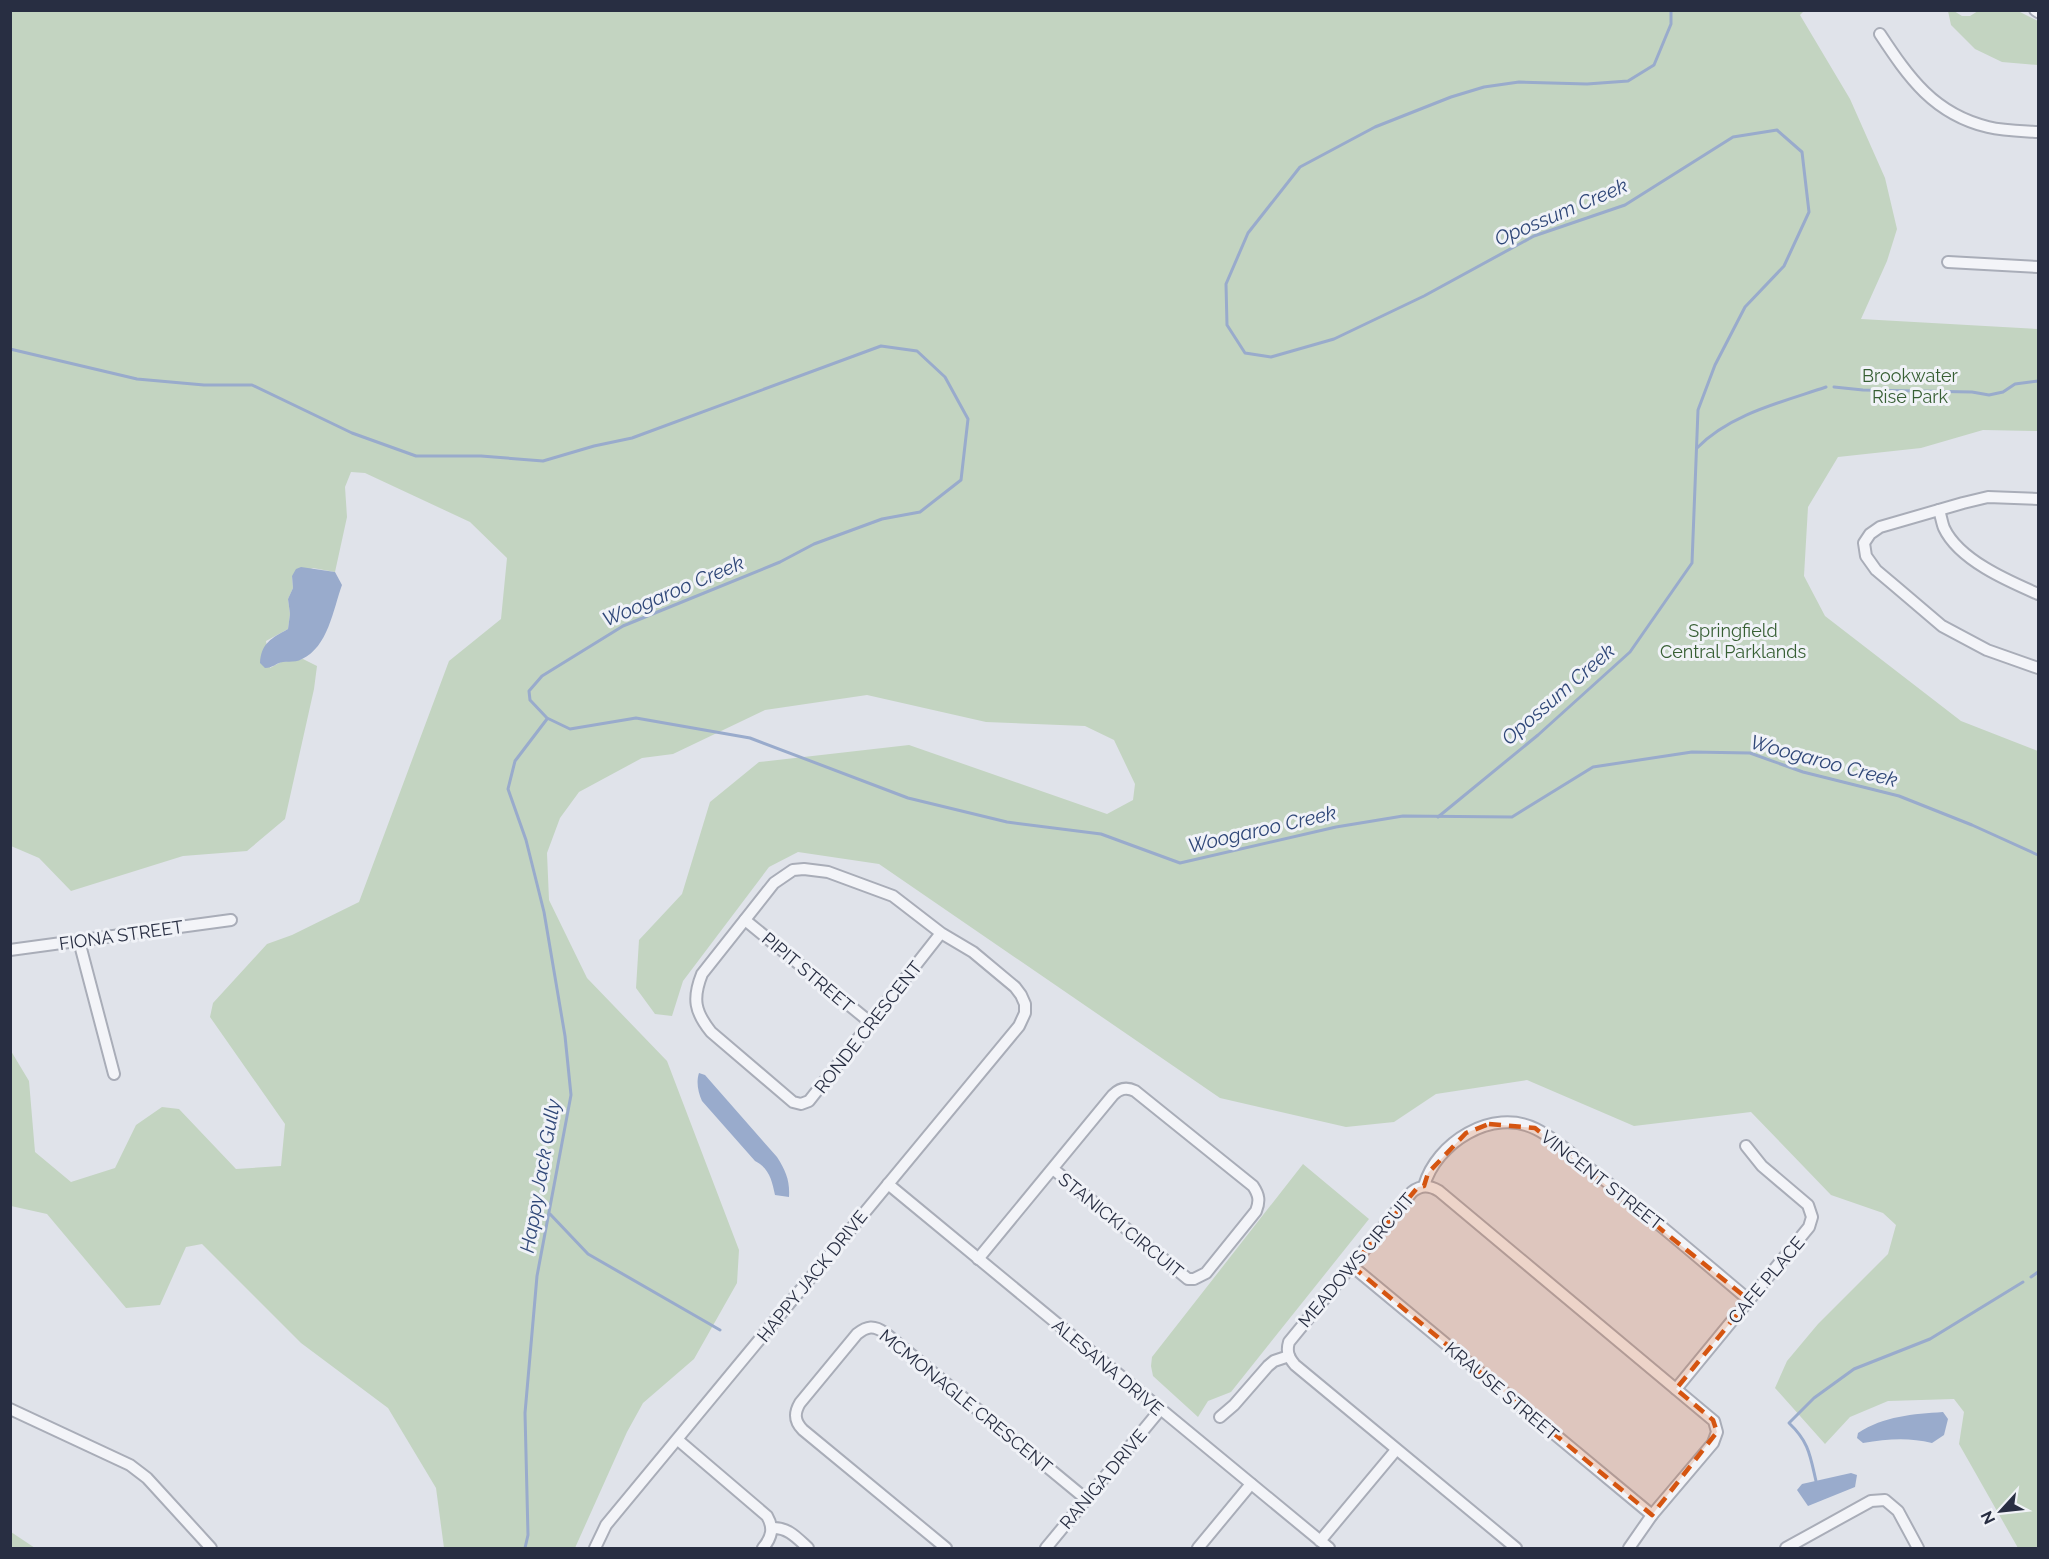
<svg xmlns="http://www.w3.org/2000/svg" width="2049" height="1559" font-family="Raleway,sans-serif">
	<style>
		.green { fill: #c3d4c1 }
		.water { fill: #99abcc }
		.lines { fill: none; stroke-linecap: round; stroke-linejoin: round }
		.stream { stroke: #99abcc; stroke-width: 3 }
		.minor-casing { stroke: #a9adb8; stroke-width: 14 }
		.minor { stroke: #f3f4f8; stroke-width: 10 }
		.marked { fill: #d55511; fill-opacity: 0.2; stroke: #d55511; stroke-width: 4.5; stroke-dasharray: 12 8; stroke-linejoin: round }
		.labels { text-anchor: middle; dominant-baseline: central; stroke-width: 6; stroke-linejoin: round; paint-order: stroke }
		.park-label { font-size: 18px; fill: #375f34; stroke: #f0f2f7 }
		.street-label { font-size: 18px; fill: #282e42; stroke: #f0f2f7 }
		.water-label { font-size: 20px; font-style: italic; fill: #2f4778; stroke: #f0f2f7 }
	</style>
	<rect width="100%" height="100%" fill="#e0e3ea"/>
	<g class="green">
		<polygon points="11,11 1804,11 1800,15 1850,99 1885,178 1897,229 1887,261 1861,319 2038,329 2038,431 1983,430 1921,448 1838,457 1808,507 1804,576 1825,616 1961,721 2038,751 2038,1548 2018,1548 1959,1444 1964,1412 1954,1399 1888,1401 1850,1417 1825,1444 1775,1388 1787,1361 1818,1324 1888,1254 1896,1225 1883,1213 1831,1195 1751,1112 1634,1126 1527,1080 1436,1094 1394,1122 1346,1127 1220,1098 879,864 798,852 769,867 683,981 672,1016 655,1014 636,988 639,940 682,894 710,802 759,762 909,745 1107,814 1133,800 1135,784 1114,740 1085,726 986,722 867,695 765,710 673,754 642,758 579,792 560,818 547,853 549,900 587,978 667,1061 739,1250 737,1283 694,1359 643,1403 627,1432 575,1548 444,1548 436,1488 388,1408 301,1343 202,1244 186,1247 160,1305 126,1308 47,1214 11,1206 11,1051 29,1081 35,1152 71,1182 115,1168 136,1125 162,1107 179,1109 236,1169 281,1166 285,1124 210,1017 213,1003 267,944 292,935 359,902 449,661 501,619 507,558 470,522 365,473 351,472 345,487 347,517 335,572 313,568 292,576 293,588 288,599 290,614 288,629 266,641 270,668 281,662 303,659 317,666 314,689 285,819 247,851 183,856 71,891 39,858 11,846"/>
		<polygon points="1948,11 1954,11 1962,16 1970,16 1978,11 2018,11 2038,21 2038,65 2002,62 1975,49 1951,25"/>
		<polygon points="1303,1164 1369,1219 1231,1392 1208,1401 1198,1417 1153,1376 1151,1366 1152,1357"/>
		<polygon points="10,1532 11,1532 35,1548 11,1548"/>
	</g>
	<g class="water">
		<path d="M301 567 335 572 342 585C333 610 328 647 302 659 296 663 289 661 283 662 276 663 273 668 265 668L260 663C261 643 272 638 288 629L290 614 288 599 293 588 292 576 296 569Z"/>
		<path d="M699 1073 705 1075 777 1157C786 1171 790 1181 789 1197L775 1195C772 1180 769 1168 755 1161L702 1101C698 1092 696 1082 699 1073Z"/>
		<path d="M1943 1412 1948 1419 1944 1435 1932 1443C1908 1437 1887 1439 1863 1443L1857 1438 1858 1433C1884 1416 1913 1414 1943 1412Z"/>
		<polygon points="1851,1473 1857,1475 1855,1487 1808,1506 1797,1490 1802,1484"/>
	</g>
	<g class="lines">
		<g class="stream">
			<polyline points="10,349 137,379 204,385 252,385 352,433 416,456 481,456 543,461 594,446 632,438 881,346 917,351 945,377 968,419 961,480 920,512 882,519 814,544 780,562 623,626 542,676 529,691 530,700 547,718 570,729 636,718 750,738 908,798 1007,822 1101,834 1180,863 1336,827 1403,816 1512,817 1593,767 1692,752 1750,753 1803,772 1899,796 1972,825 2038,855"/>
			<polyline points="1834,387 1863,390 1972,392 1989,395 2003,392 2015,384 2038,381"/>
			<path d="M1697 448C1730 414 1782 402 1826 387"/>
			<polyline points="1438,817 1538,735 1630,652 1692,563 1698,410 1715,365 1745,307 1784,266 1809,212 1802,152 1777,130 1733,137 1625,205 1534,236 1424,296 1334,339 1271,357 1245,353 1227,325 1226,284 1248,233 1300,167 1375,127 1451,97 1484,87 1519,82 1587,84 1628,81 1654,65 1671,24 1671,10"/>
			<polyline points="550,1214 588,1254 720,1330"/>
			<polyline points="2031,1277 2038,1272"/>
			<path d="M1816 1481C1810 1455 1809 1442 1789 1423L1814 1398 1854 1369 1930 1339 2023 1282"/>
			<polyline points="525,1548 528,1535 525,1413 537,1276 571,1095 565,1036 544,912 526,840 508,789 515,761 547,719"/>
		</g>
		<g class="minor-casing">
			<g id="minor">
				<polyline points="2035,10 2038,12"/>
				<path d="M1880 34C1909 78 1934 114 1988 127 2004 131 2022 131 2038 132"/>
				<polyline points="1948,262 2038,267"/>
				<polyline points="2038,499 1988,497 1963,503 1880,527 1870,534 1864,543 1866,556 1876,570 1895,586 1942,626 1987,650 2038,668"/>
				<path d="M1939 510C1941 516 1942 523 1944 528 1959 560 2008 581 2038 594"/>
				<polyline points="745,920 871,1023"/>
				<polyline points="79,941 114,1074"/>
				<polyline points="10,950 231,920"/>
				<polyline points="888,1184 1329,1548"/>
				<path d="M1424 1186C1436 1143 1492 1107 1536 1129 1558 1140 1578 1160 1598 1175 1649 1215 1699 1258 1749 1300"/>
				<path d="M978 1259 1113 1095C1120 1088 1127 1087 1135 1091L1253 1186C1259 1195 1260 1201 1256 1211L1206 1273 1194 1279H1188L1053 1169"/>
				<polyline points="1352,1266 1652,1515"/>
				<polyline points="1676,1389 1809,1227 1812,1217 1808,1205 1762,1166 1746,1146"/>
				<polyline points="10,1409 130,1465 147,1478 211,1548"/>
				<polyline points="1220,1417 1234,1405 1268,1366 1274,1361 1289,1356"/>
				<path d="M678 1440 767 1516C774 1528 772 1537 763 1548"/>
				<path d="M772 1528C788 1527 797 1538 808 1548"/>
				<polyline points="1320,1541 1396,1450"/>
				<path d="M595 1548 606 1525 1019 1026 1025 1013V1004L1021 995 1015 987 973 952 941 933 893 896 828 872 804 869 793 870 774 883 702 974C692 999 695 1012 711 1032L793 1102 801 1104 809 1101 941 933"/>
				<path d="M946 1548 803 1430C794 1421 794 1413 800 1403L857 1334C867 1326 874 1325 885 1333L1086 1499"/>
				<polyline points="1046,1548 1160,1410"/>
				<polyline points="1198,1548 1251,1484"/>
				<path d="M1516 1548 1295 1365C1289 1358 1286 1352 1289 1342L1412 1192C1421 1185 1429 1185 1439 1191L1714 1421 1717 1432 1713 1443 1652 1515 1629 1548"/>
				<polyline points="1786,1548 1871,1501 1885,1500 1898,1511 1918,1548"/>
			</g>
		</g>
		<use href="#minor" class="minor"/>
	</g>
	<path class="marked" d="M1489 1124 1535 1128 1749 1300 1676 1389 1713 1420 1717 1432 1652 1515 1352 1266 1418 1187 1424 1186 1428 1173 1466 1133Z"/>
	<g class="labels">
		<g class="park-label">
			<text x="1910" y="375">Brookwater<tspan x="1910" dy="21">Rise Park</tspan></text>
			<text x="1733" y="630">Springfield<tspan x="1733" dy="21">Central Parklands</tspan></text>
		</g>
		<g class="street-label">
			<text transform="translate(121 935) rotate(-8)">FIONA STREET</text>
			<text transform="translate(808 972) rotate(40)">PIPIT STREET</text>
			<text transform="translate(868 1027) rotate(-52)">RONDE CRESCENT</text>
			<text transform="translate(1602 1180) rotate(38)">VINCENT STREET</text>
			<text transform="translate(1121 1225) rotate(39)">STANICKI CIRCUIT</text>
			<text transform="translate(1356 1260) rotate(-50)">MEADOWS CIRCUIT</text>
			<text transform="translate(812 1276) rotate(-51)">HAPPY JACK DRIVE</text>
			<text transform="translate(1766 1280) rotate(-50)">CAFE PLACE</text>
			<text transform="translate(1108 1367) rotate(40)">ALESANA DRIVE</text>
			<text transform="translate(1502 1391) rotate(40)">KRAUSE STREET</text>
			<text transform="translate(966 1401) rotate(39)">MCMONAGLE CRESCENT</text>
			<text transform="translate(1103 1479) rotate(-50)">RANIGA DRIVE</text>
		</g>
		<g class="water-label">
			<text transform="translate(1561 212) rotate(-23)">Opossum Creek</text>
			<text transform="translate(673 591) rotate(-23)">Woogaroo Creek</text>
			<text transform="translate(1558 694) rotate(-41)">Opossum Creek</text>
			<text transform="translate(1824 761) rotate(15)">Woogaroo Creek</text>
			<text transform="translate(1262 829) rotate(-13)">Woogaroo Creek</text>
			<text transform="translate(540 1176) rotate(-80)">Happy Jack Gully</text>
		</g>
	</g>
	<rect width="2049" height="1559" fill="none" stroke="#282e42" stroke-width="24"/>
	<g transform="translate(2001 1511) rotate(243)" stroke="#f0f2f7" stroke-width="4.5" paint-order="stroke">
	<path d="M0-4.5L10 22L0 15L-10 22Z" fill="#282e42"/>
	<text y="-9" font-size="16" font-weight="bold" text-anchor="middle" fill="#282e42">N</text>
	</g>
</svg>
